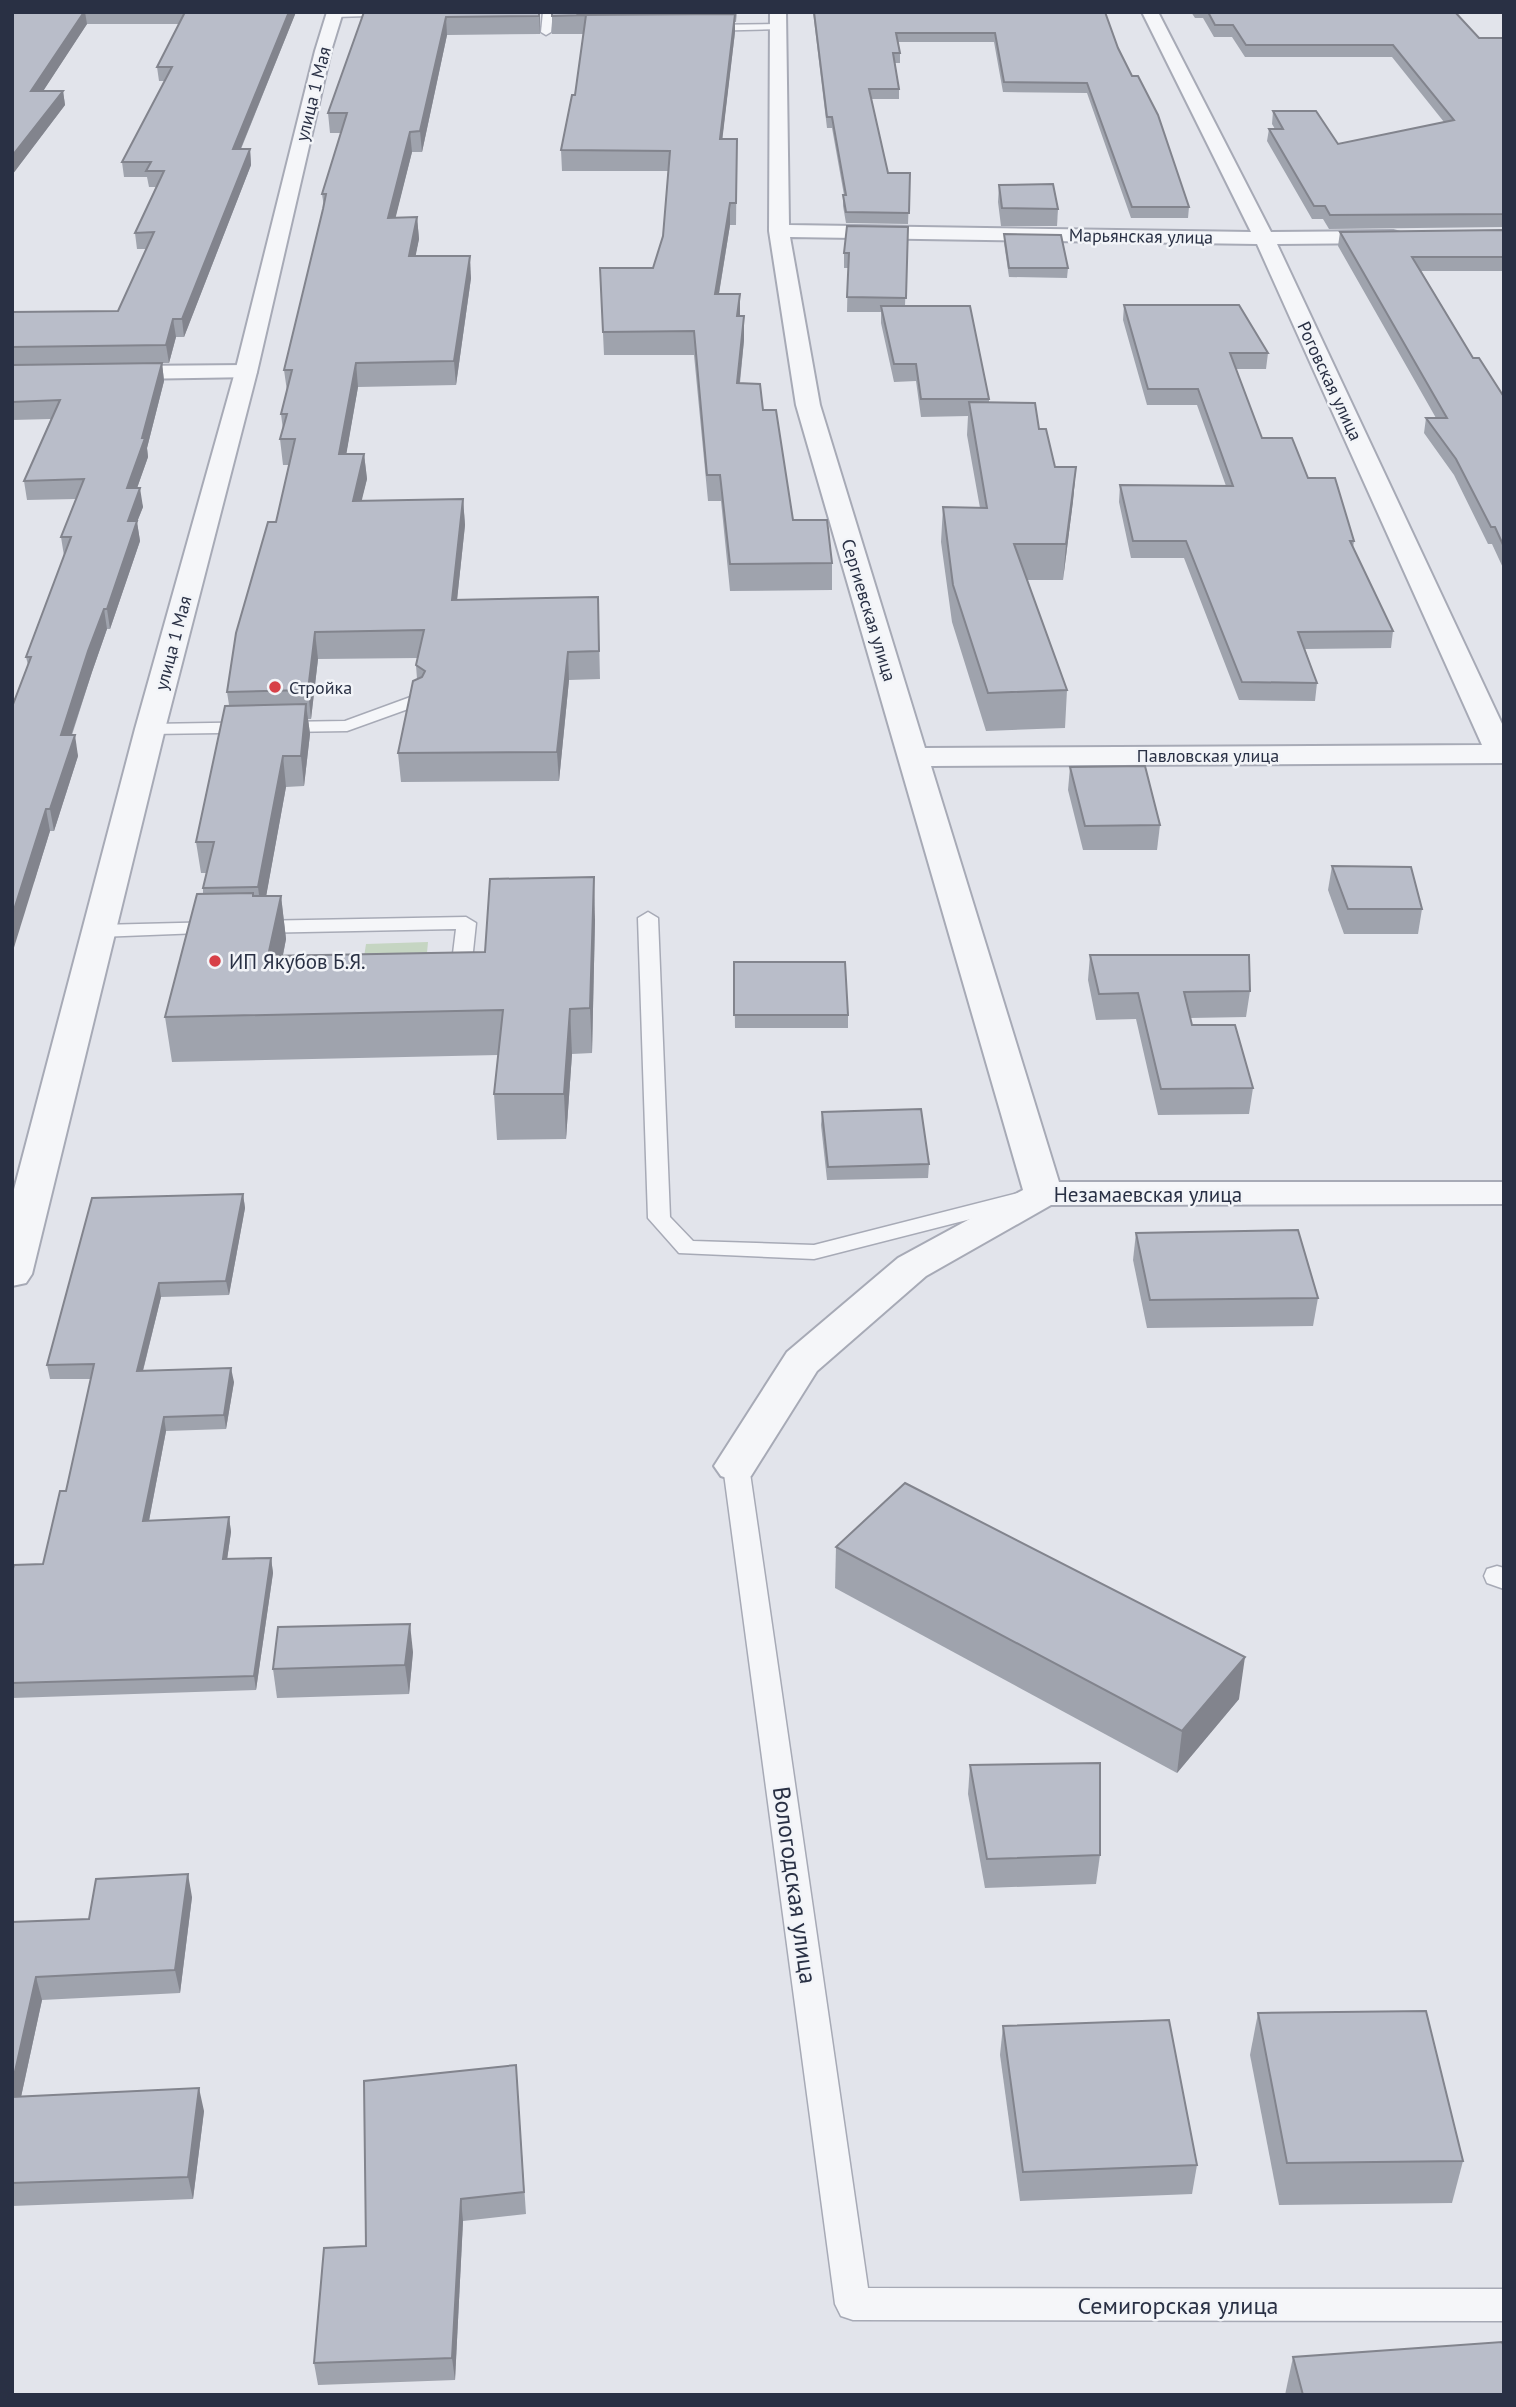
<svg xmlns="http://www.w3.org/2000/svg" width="1516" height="2407" font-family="'PT Sans',sans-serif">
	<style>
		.green { fill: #c5d5c2 }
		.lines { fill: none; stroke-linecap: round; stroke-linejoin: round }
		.service-casing { stroke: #a7aab6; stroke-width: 3 }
		.minor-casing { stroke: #a7aab6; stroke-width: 4 }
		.tertiary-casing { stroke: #a7aab6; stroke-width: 4 }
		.service { fill: #f5f6f9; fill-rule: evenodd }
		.minor { fill: #f5f6f9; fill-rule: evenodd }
		.tertiary { fill: #f5f6f9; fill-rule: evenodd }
		.wall { fill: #9fa3ad }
		.shaded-wall { fill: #82848d }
		.building { fill: #b9bdc9; stroke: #82848d; stroke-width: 2 }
		.poi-dot { fill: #d74048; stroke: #f2f4f8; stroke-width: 2.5 }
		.labels { text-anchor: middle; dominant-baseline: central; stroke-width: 5; stroke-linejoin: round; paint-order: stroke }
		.far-street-label { font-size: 18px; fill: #293044; stroke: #f2f4f8 }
		.far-poi-label { font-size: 18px; fill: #293044; stroke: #f2f4f8; text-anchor: start }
		.poi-label { font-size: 21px; fill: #293044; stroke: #f2f4f8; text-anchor: start }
		.street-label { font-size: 21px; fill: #293044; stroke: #f2f4f8 }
		.near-street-label { font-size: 24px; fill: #293044; stroke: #f2f4f8 }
	</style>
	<rect width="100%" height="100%" fill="#e2e4eb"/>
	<polygon class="green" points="428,942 425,975 361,976 366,944"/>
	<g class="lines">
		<g class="service-casing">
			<g id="service">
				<polygon points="332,12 373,12 374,13 369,16 335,17 332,16"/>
				<polygon points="543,12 553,12 551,32 546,35 541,32"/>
				<polygon points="778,24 781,25 781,29 704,31 699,28 704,25"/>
				<polygon points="416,695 425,700 422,704 347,731 150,734 141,729 150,724 345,721"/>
				<polygon points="648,912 658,918 670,1217 693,1241 814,1245 1022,1192 1030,1194 1033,1199 1030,1204 814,1259 679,1253 648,1218 638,918"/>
				<polygon points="466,917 476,923 471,970 468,974 454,974 451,970 456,929 253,933 243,927 253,921"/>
				<polygon points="219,922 229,928 226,932 99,937 89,931 99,925"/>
				<polygon points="736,1457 745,1460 749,1466 868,2288 1504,2289 1504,2321 853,2320 841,2316 835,2304 723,1466 727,1460"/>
				<polygon points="1497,1566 1504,1568 1504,1589 1487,1583 1484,1576 1487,1569"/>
			</g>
		</g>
		<g class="minor-casing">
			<g id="minor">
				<path d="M770 12H786L789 225 1251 232 1142 12H1158L1271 232 1393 231 1400 233 1403 237 1400 241 1393 243 1277 244 1504 728V763L931 766 1059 1182H1504V1204L1051 1205 926 1276 817 1371 751 1476 736 1481 721 1476 714 1466 787 1352 898 1258 1023 1190 796 405 769 231ZM790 237 1257 244 1482 745 925 748 820 405Z"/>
				<polygon points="246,365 254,367 257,372 254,377 12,381 12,367"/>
			</g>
		</g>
		<g class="tertiary-casing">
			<polygon id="tertiary" points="327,12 343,12 331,51 257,372 165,729 32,1274 26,1283 12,1286 12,1197 135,729 235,372 315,51"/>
		</g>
		<use href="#service" class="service"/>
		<use href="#minor" class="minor"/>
		<use href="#tertiary" class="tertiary"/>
	</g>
	<g class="wall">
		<polygon points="12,12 296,12 241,149 250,149 251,165 184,337 176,337 169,363 162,363 164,381 147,448 148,457 137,488 143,507 137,522 140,541 110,629 107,629 92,672 72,735 78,756 54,831 50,831 34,882 28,665 26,657 64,556 61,537 76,499 27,500 24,481 51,419 12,420 12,312 118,311 147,249 137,249 135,233 156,187 149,187 147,177 124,177 122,162 165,81 159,81 157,67 179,24 87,24 43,91 63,91 65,105 12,175"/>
		<polygon points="364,12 540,12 540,34 447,35 422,152 412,152 395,218 417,217 419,239 415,256 471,278 456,385 358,387 346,454 364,454 367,479 361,501 463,499 465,525 457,600 598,597 600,679 569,680 559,781 401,782 398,753 417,679 416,665 418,658 318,659 311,719 308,719 310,734 304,786 286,787 266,896 281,896 286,939 283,955 485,952 595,920 592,1053 572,1054 566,1139 497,1140 494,1094 498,1055 172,1062 165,1017 203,894 203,888 206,873 201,873 196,842 229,705 227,692 276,522 289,465 283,465 280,439 283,430 281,414 287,391 284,370 324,207 322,194 341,133 330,133 328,113"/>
		<polygon points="552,12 737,12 736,22 735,22 735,32 722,139 737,139 736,225 730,225 719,294 740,294 740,316 744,340 740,383 763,410 793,520 832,563 832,590 730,591 721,501 708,501 694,355 604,355 600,268 653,268 663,236 668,171 562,171 561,150 575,95 583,34 552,34"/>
		<polygon points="813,12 1105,12 1118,48 1189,207 1188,218 1131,218 1087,93 1003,92 994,42 898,42 900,53 900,63 895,63 899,89 899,99 871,99 888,173 910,173 908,224 846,223 843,206 843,195 844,195 832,128 827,128"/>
		<polygon points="1191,12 1455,12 1479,38 1504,38 1504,227 1329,229 1323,219 1312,219 1267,141 1269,129 1275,129 1272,124 1273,111 1338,144 1444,122 1392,57 1245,57 1232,37 1214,37 1203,18 1195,18"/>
		<polygon points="999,185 1058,209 1057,226 1001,226 998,202"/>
		<polygon points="908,227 905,306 989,399 989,402 1039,429 1055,467 1076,467 1073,501 1063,580 1027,580 1067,690 1065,728 986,731 952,622 941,542 943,507 980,508 967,435 968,416 921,417 916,381 894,382 881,323 881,312 847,312 848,268 844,268 844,253"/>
		<polygon points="1504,230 1504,271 1421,271 1473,358 1504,397 1504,570 1492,544 1488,544 1454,475 1424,433 1426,418 1436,418 1338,246 1340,232"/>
		<polygon points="1004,234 1068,268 1067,278 1009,277 1004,243"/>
		<polygon points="1124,305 1268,353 1266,369 1236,369 1262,438 1308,478 1354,541 1353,548 1393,631 1391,648 1305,649 1317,683 1315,701 1239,700 1184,558 1131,558 1119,502 1120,485 1226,486 1197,405 1147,405 1123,320"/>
		<polygon points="1070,767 1160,825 1157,850 1083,850 1068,790"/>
		<polygon points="1332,866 1422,909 1418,934 1344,934 1328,890"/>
		<polygon points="1090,955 1250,991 1246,1017 1190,1018 1192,1025 1253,1088 1249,1114 1158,1115 1136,1019 1096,1020 1088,980"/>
		<polygon points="734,962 848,1015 848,1028 735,1028"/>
		<polygon points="822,1112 929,1164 928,1178 827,1180 821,1125"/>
		<polygon points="243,1194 245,1208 229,1295 161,1297 143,1371 234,1382 226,1429 166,1431 149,1521 229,1517 231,1532 227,1559 271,1558 273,1573 256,1690 12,1698 12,1572 43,1564 66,1491 91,1379 50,1379 47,1365"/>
		<polygon points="1136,1233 1318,1298 1313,1326 1147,1328 1133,1260"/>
		<polygon points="836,1547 1239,1699 1177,1773 835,1588"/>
		<polygon points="413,1652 409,1694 277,1698 273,1669"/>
		<polygon points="970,1765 1100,1855 1096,1884 985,1888 968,1794"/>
		<polygon points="192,1897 180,1993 42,2000 21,2097 204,2111 193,2199 12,2206 12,1922 89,1919"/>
		<polygon points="1258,2013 1463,2161 1452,2203 1279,2205 1250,2055"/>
		<polygon points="1003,2026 1197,2165 1192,2194 1020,2201 1000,2055"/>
		<polygon points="516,2065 526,2214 463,2221 455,2380 318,2385 314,2363 366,2246"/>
		<polygon points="1293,2357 1504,2395 1285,2395"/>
	</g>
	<g class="shaded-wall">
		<polygon points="84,12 85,12 87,24 34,105 31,91"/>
		<polygon points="289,12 296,12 234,165 233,149"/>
		<polygon points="539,12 540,12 540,34"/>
		<polygon points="735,14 735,32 720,159 720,139"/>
		<polygon points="446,17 447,35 422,152 420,131"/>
		<polygon points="63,91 65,105 12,175 12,156"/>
		<polygon points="410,132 412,152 390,240 388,218"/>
		<polygon points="250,149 251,165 184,337 182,319"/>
		<polygon points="730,203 730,225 715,317 715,294"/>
		<polygon points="417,217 419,239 411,279 409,256"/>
		<polygon points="470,256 471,278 456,385 454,361"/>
		<polygon points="740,294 740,317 737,316"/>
		<polygon points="744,316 744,340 737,407 737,383"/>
		<polygon points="173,319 176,337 169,363 166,345"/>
		<polygon points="162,363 164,381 147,448 148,457 130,508 127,488"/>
		<polygon points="356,363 358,387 342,479 339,454"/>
		<polygon points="364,454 367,479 355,528 353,501"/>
		<polygon points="1076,467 1073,501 1063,580 1066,544"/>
		<polygon points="140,488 143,507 137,522 140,541 110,629 107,609 128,521"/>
		<polygon points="463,499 465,525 454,628 452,600"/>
		<polygon points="104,609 107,629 92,672 64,757 61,735 88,651"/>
		<polygon points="315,632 318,659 311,719 308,690"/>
		<polygon points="568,652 569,680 559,781 557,752"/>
		<polygon points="306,704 310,734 304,786 301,756"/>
		<polygon points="75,735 78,756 54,831 50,809"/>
		<polygon points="283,756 286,787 262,919 258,887"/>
		<polygon points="46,809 50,831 12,954 12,916"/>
		<polygon points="594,877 595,920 592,1053 590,1008"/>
		<polygon points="281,896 286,939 274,1000 268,956"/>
		<polygon points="570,1009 572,1054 566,1139 564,1094"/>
		<polygon points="243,1194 245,1208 229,1295 226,1281"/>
		<polygon points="159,1283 161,1297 139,1386 137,1371"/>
		<polygon points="231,1368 234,1382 226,1429 224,1415"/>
		<polygon points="164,1417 166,1431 146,1536 143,1521"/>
		<polygon points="229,1517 231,1532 225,1574 223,1559"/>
		<polygon points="271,1558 273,1573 256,1690 254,1676"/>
		<polygon points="410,1624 413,1652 409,1694 405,1665"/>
		<polygon points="1245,1657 1239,1699 1177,1773 1182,1731"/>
		<polygon points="188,1874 192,1897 180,1993 175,1970"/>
		<polygon points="36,1977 42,2000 16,2120 12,2107 12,2085"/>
		<polygon points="199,2088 204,2111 193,2199 188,2177"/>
		<polygon points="461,2199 463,2221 455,2380 452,2358"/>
	</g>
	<g class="building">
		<polygon points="12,12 84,12 31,91 63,91 12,156"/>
		<polygon points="185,12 289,12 233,149 250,149 182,319 173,319 166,345 12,347 12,312 118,311 154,232 135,233 164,171 146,171 151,162 122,162 172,67 157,67"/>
		<polygon points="364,12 539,12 539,16 446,17 420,131 410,132 388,218 417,217 409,256 470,256 454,361 356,363 339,454 364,454 353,501 463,499 452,600 598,597 599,651 568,652 557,752 398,753 413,681 422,677 425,671 416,665 424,630 315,632 308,690 227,692 236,633 268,522 276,522 295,439 280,439 287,414 281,414 292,370 284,370 323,209 326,194 322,194 347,113 328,113"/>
		<polygon points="552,12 575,12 579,15 735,14 720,139 737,139 736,203 730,203 715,294 740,294 737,316 744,316 737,383 760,384 763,410 776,410 793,520 827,520 832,563 730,564 720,475 707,475 694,331 603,332 600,268 653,268 663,236 670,151 561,150 572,95 575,95 586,15 552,16"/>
		<polygon points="814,12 1105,12 1118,48 1132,76 1138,76 1158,115 1189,207 1132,207 1087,83 1004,82 995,33 896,33 900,53 893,53 899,89 869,89 888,173 910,173 909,213 846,212 843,195 846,195 832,117 827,117"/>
		<polygon points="1208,12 1455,12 1479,38 1504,38 1504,214 1330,215 1325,206 1314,206 1269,129 1283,129 1273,111 1316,111 1338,144 1454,120 1393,45 1246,45 1233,25 1215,25"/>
		<polygon points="1053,184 1058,209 1002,208 999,185"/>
		<polygon points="847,226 908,227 906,298 847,297 849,253 844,253"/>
		<polygon points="1504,230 1504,257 1412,257 1473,358 1479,358 1504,397 1504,547 1495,527 1491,527 1456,459 1426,418 1447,418 1340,232"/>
		<polygon points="1004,234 1061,235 1068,268 1009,268"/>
		<polygon points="1124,305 1239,305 1268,353 1230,353 1262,438 1292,438 1308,478 1335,478 1354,541 1350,541 1393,631 1298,632 1317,683 1242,682 1186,541 1133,541 1120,485 1233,486 1198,389 1148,389"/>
		<polygon points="881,306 970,306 989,399 921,399 916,364 894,364"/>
		<polygon points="162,363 142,438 145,438 127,488 140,488 128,521 137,521 107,609 104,609 88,651 61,735 75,735 50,809 46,809 12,916 12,707 31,657 26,657 71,537 61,537 84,479 24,481 60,400 12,402 12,365"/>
		<polygon points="969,402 1035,403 1039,429 1046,429 1055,467 1076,467 1066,544 1014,544 1067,690 988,693 953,585 943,507 987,508"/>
		<polygon points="306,704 301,756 283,756 258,887 203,888 214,842 196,842 225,706"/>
		<polygon points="1145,766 1160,825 1085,826 1070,767"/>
		<polygon points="1332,866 1411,867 1422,909 1348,909"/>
		<polygon points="594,877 590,1008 570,1009 564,1094 494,1094 503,1010 165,1017 197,894 253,893 253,896 281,896 268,956 485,952 490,879"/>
		<polygon points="1090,955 1249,955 1250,991 1184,992 1192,1025 1235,1025 1253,1088 1161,1089 1138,993 1099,994"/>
		<polygon points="734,962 845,962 848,1015 734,1015"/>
		<polygon points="921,1109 929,1164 828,1167 822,1112"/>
		<polygon points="243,1194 226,1281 159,1283 137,1371 231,1368 224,1415 164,1417 143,1521 229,1517 223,1559 271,1558 254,1676 12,1683 12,1572 14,1565 43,1564 60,1491 66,1491 94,1364 47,1365 92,1198"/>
		<polygon points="1298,1230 1318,1298 1150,1300 1136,1233"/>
		<polygon points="905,1483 1245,1657 1182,1731 836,1547"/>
		<polygon points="410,1624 405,1665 273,1669 278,1627"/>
		<polygon points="1100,1763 1100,1855 987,1859 970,1765"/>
		<polygon points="188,1874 175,1970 36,1977 12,2085 12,1922 89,1919 96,1879"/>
		<polygon points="1426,2011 1463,2161 1287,2163 1258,2013"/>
		<polygon points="1169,2020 1197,2165 1023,2172 1003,2026"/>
		<polygon points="516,2065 524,2192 461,2199 452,2358 314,2363 324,2248 366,2246 364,2081"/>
		<polygon points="199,2088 188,2177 12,2183 12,2097"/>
		<polygon points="1502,2342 1504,2347 1504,2395 1303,2395 1293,2357"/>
	</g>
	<g class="poi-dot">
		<circle cx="275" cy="687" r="7"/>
		<circle cx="215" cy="961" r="7"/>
	</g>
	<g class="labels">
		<g class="far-street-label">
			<text transform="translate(313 94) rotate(-76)">улица 1 Мая</text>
			<text transform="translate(1141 236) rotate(1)">Марьянская улица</text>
			<text transform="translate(1330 381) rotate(65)">Роговская улица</text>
			<text transform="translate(869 610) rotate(73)">Сергиевская улица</text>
			<text transform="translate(173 643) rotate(-75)">улица 1 Мая</text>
			<text x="1208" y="755">Павловская улица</text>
		</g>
		<g class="far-poi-label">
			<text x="289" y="687">Стройка</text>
		</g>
		<g class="poi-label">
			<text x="229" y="961">ИП Якубов Б.Я.</text>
		</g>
		<g class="street-label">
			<text x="1148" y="1194">Незамаевская улица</text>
		</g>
		<g class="near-street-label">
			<text transform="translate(795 1885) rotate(82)">Вологодская улица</text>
			<text x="1178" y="2305">Семигорская улица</text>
		</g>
	</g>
	<rect width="1516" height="2407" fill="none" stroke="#293044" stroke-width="28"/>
</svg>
